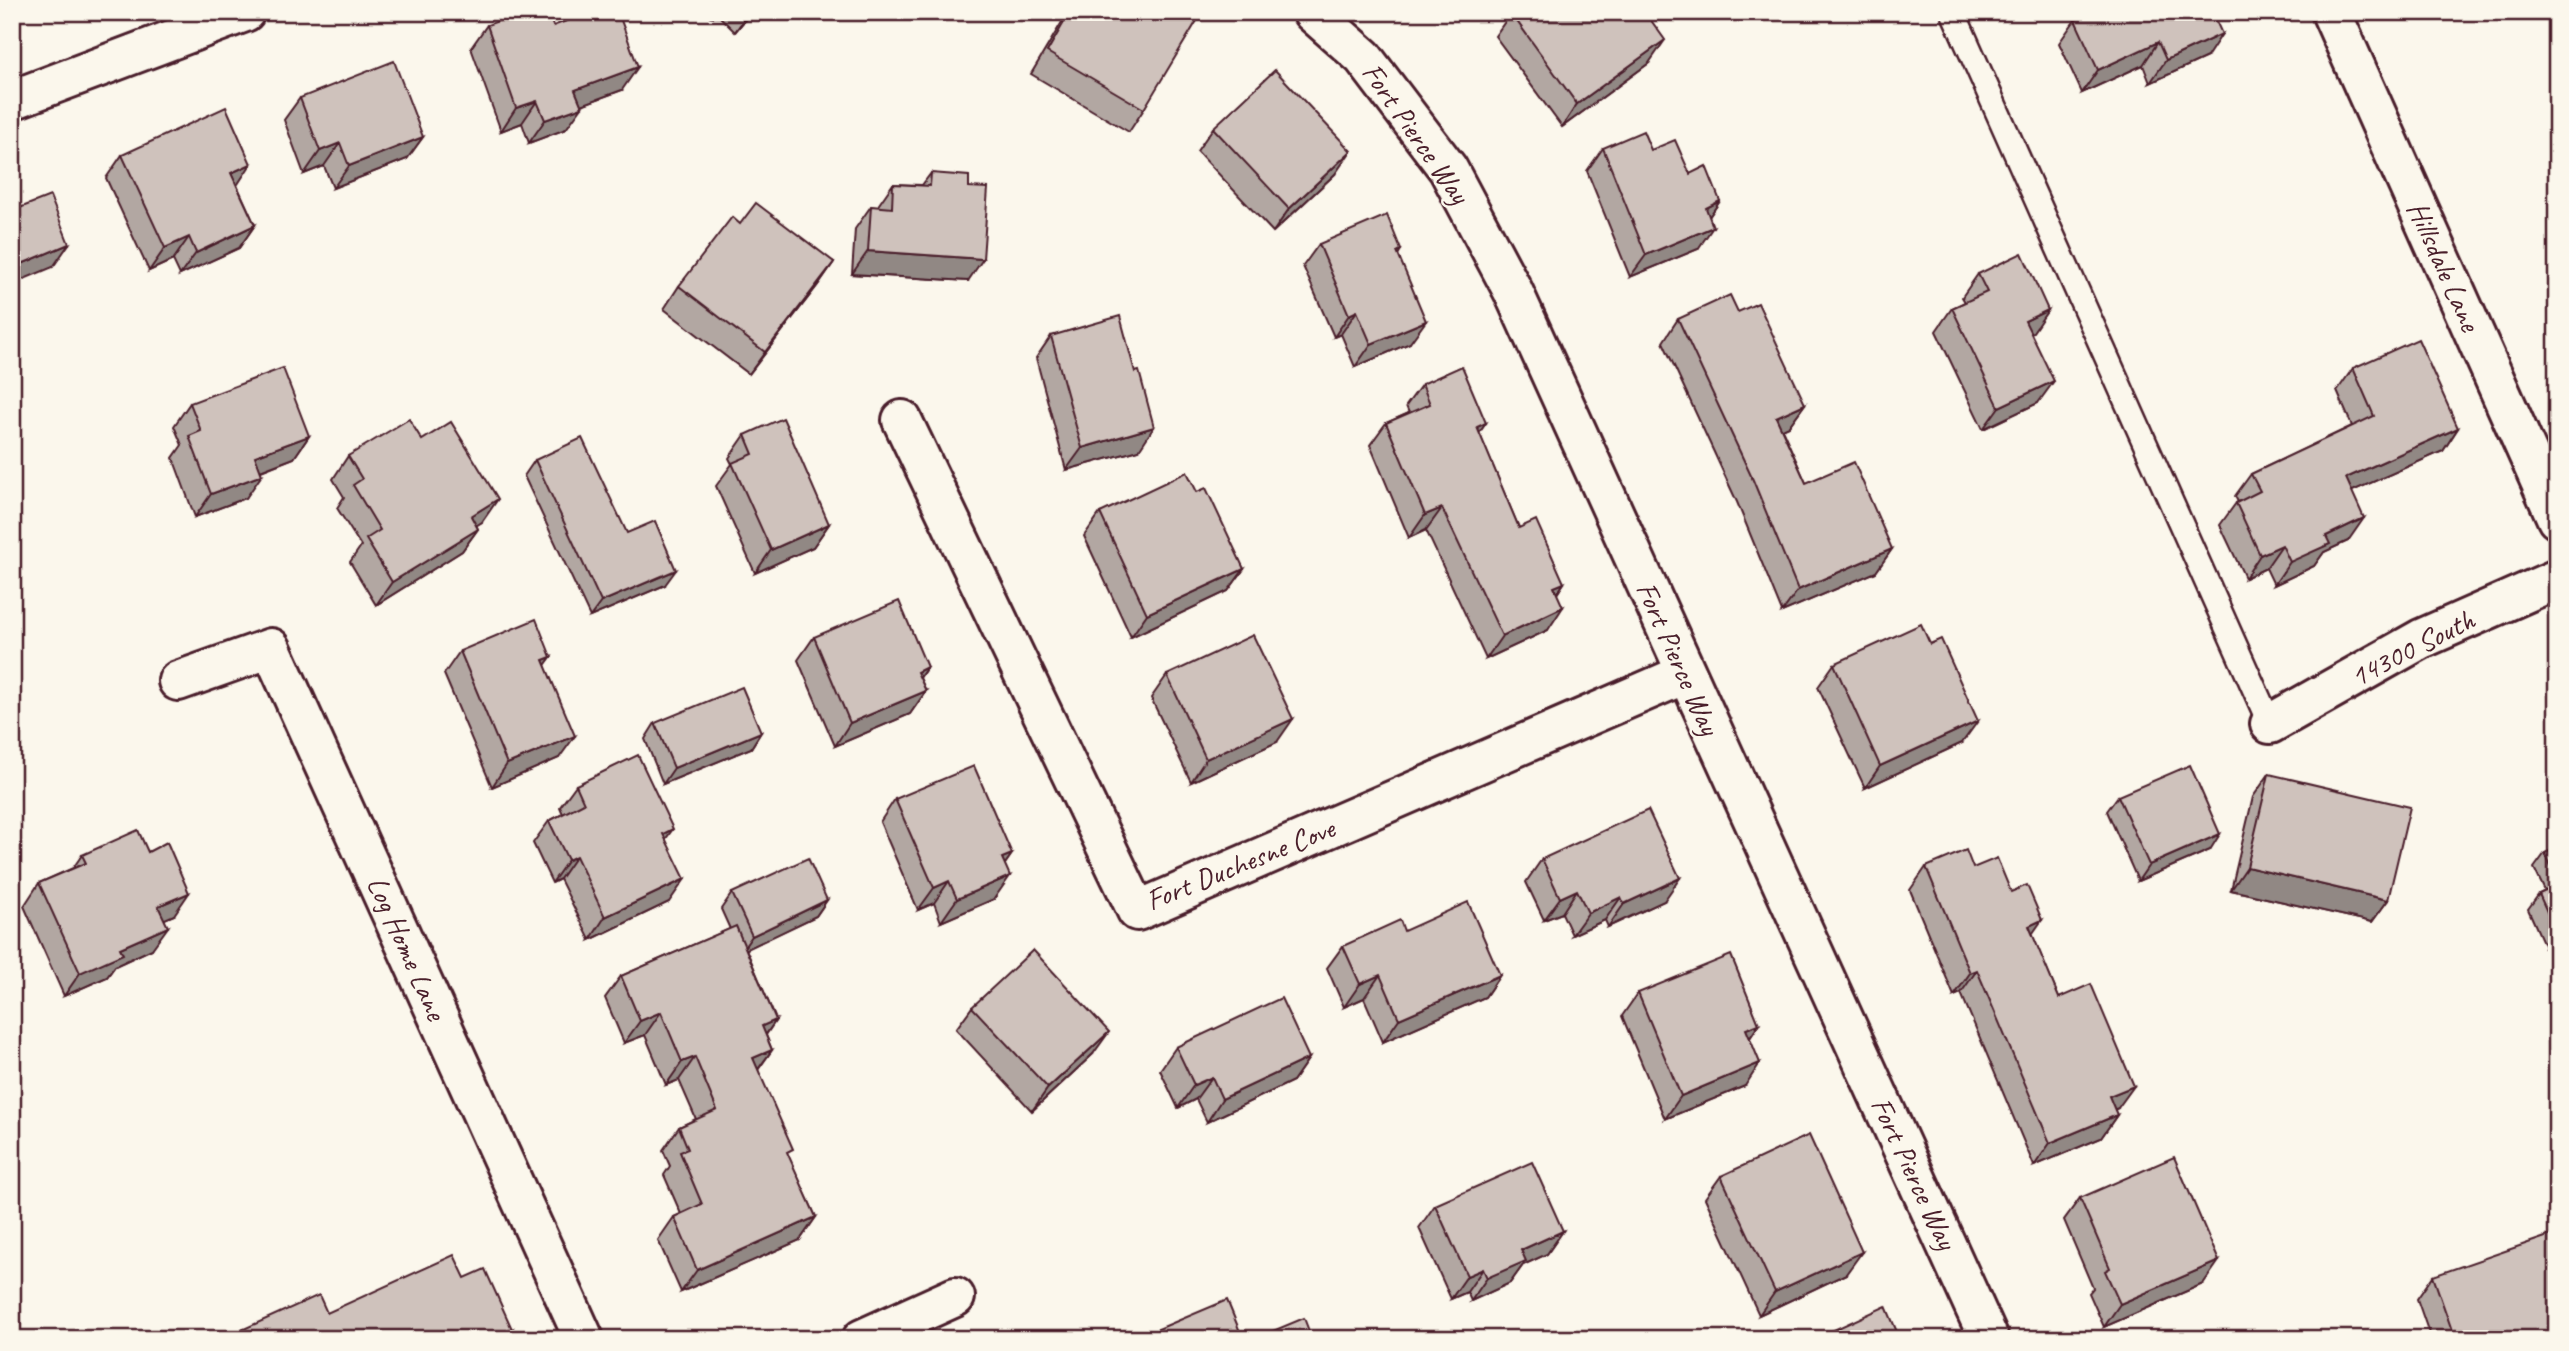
<svg xmlns="http://www.w3.org/2000/svg" width="2569" height="1351" font-family="Caveat,sans-serif">
	<style>
		.lines { fill: none; stroke-linecap: round; stroke-linejoin: round }
		.service-casing { stroke: #4a1f2b; stroke-width: 28 }
		.minor-casing { stroke: #4a1f2b; stroke-width: 44 }
		.service { stroke: #fbf7ec; stroke-width: 23 }
		.minor { stroke: #fbf7ec; stroke-width: 38 }
		.wall { fill: #b2a7a2; stroke: #4a1f2b; stroke-width: 2 }
		.shaded-wall { fill: #918884; stroke: #4a1f2b; stroke-width: 2 }
		.building { fill: #cfc2bc; stroke: #4a1f2b; stroke-width: 2 }
		.labels { text-anchor: middle; dominant-baseline: central; stroke-width: 5; stroke-linejoin: round; paint-order: stroke }
		.street-label { font-size: 30px; fill: #4a1f2b; stroke: #fbf7ec }
	</style>
	<rect width="100%" height="100%" fill="#fbf7ec"/>
	<filter id="ink" filterUnits="userSpaceOnUse"><feTurbulence type="fractalNoise" baseFrequency=".0143" numOctaves="2"/><feDisplacementMap in="SourceGraphic" scale="14" xChannelSelector="R" yChannelSelector="G"/><feConvolveMatrix kernelMatrix="1 2 1 2 8 2 1 2 1" color-interpolation-filters="sRGB"/></filter>
	<g filter="url(#ink)">
		<g class="lines">
			<g class="service-casing">
				<polyline id="service" points="1953,12 2270,724"/>
			</g>
			<g class="minor-casing">
				<g id="minor">
					<polyline points="1312,12 1363,57 1448,169 1513,291 1989,1339"/>
					<polyline points="2331,12 2557,519"/>
					<polyline points="12,100 245,12"/>
					<polyline points="902,420 1137,911 1685,674"/>
					<polyline points="178,681 271,648 584,1339"/>
					<polyline points="2270,724 2421,639 2557,579"/>
					<polyline points="862,1339 955,1297"/>
				</g>
			</g>
			<use href="#service" class="service"/>
			<use href="#minor" class="minor"/>
		</g>
		<g class="wall">
			<polygon points="685,12 794,12 789,19 748,16 735,32 720,17 685,14"/>
			<polygon points="1068,12 1186,12 1144,109 1129,132 1031,74"/>
			<polygon points="2093,12 2207,57 2150,83 2143,65 2082,93 2059,43 2075,20"/>
			<polygon points="1511,13 1649,63 1562,127 1495,36"/>
			<polygon points="487,25 553,26 622,90 581,105 566,129 529,143 522,123 501,131 471,48"/>
			<polygon points="300,98 423,137 407,159 333,188 324,166 304,174 284,120"/>
			<polygon points="1213,128 1335,174 1273,232 1197,151"/>
			<polygon points="1603,148 1651,150 1690,174 1720,201 1709,217 1698,249 1630,277 1587,171"/>
			<polygon points="122,155 237,185 255,225 239,248 180,275 173,260 149,271 106,178"/>
			<polygon points="931,173 968,281 852,274 855,229 871,206 877,207 893,184 922,185"/>
			<polygon points="740,224 834,262 818,285 749,374 664,309 679,286"/>
			<polygon points="1319,244 1401,250 1398,255 1410,343 1355,367 1341,334 1334,337 1303,266"/>
			<polygon points="1978,274 2048,310 2031,333 2038,403 1983,429 1936,331 1952,308 1965,302 1962,297"/>
			<polygon points="1738,312 1805,404 1789,426 1782,429 1806,483 1892,549 1876,572 1782,612 1737,502 1663,342 1678,319"/>
			<polygon points="1051,336 1139,450 1066,470 1036,358"/>
			<polygon points="2353,368 2458,428 2443,451 2352,491 2348,541 2324,552 2314,566 2274,585 2266,568 2245,578 2220,525 2236,503 2238,502 2235,496 2251,474 2352,426 2337,391"/>
			<polygon points="1422,384 1486,423 1479,433 1519,528 1564,583 1557,594 1548,630 1486,659 1426,530 1409,538 1370,445 1386,423 1409,413 1406,406"/>
			<polygon points="2557,385 2557,399 2553,390"/>
			<polygon points="190,403 309,436 294,458 261,471 246,498 195,517 173,458 182,445 174,426"/>
			<polygon points="745,435 829,524 813,547 755,573 716,486 732,464 729,458"/>
			<polygon points="422,440 482,522 476,525 478,529 462,551 376,605 350,562 361,546 337,508 344,497 333,479 348,456"/>
			<polygon points="535,460 627,533 665,585 590,617 524,476"/>
			<polygon points="1197,492 1244,569 1228,591 1131,637 1084,536 1100,513"/>
			<polygon points="814,637 927,667 920,678 926,691 910,714 835,746 798,660"/>
			<polygon points="460,651 551,657 545,665 559,758 492,787 444,674"/>
			<polygon points="1834,664 1962,743 1865,788 1818,687"/>
			<polygon points="1167,675 1277,742 1191,782 1151,698"/>
			<polygon points="655,723 761,732 751,748 663,784 645,739"/>
			<polygon points="2269,774 2388,900 2372,922 2231,890 2253,797"/>
			<polygon points="576,785 666,839 669,902 590,940 560,879 552,883 533,843 549,821 563,814 560,807"/>
			<polygon points="2118,796 2210,850 2138,881 2107,811"/>
			<polygon points="895,799 1012,854 1005,864 994,899 941,922 934,903 918,910 880,822"/>
			<polygon points="2557,848 2557,942 2545,947 2528,909 2539,894 2545,891 2534,868 2545,853"/>
			<polygon points="82,855 174,915 164,919 152,949 115,966 107,977 64,996 24,906 39,883 73,868"/>
			<polygon points="1542,859 1664,901 1608,927 1605,920 1572,935 1562,913 1544,920 1526,882"/>
			<polygon points="1926,867 1973,868 2011,892 2032,935 2059,998 2118,1108 2114,1110 2117,1115 2101,1138 2034,1166 1961,993 1954,996 1910,890"/>
			<polygon points="732,893 827,900 816,916 746,949 776,1020 766,1035 772,1050 758,1070 788,1156 816,1217 800,1240 681,1292 658,1240 674,1217 681,1214 664,1175 670,1166 663,1150 679,1127 696,1119 679,1080 666,1085 645,1035 624,1043 605,998 621,976 730,929 721,909"/>
			<polygon points="1404,931 1500,975 1485,997 1383,1042 1364,998 1344,1007 1327,968 1343,946"/>
			<polygon points="1638,993 1759,1024 1750,1038 1745,1086 1665,1119 1622,1016"/>
			<polygon points="972,1007 1093,1054 1032,1111 956,1029"/>
			<polygon points="1176,1047 1309,1058 1293,1081 1207,1122 1196,1099 1178,1108 1160,1070"/>
			<polygon points="1721,1176 1846,1274 1759,1315 1705,1198"/>
			<polygon points="2080,1198 2203,1284 2104,1327 2089,1293 2093,1288 2064,1220"/>
			<polygon points="1435,1205 1563,1231 1547,1254 1523,1265 1510,1283 1471,1301 1467,1292 1451,1299 1419,1228"/>
			<polygon points="2433,1276 2557,1339 2431,1339 2417,1299"/>
		</g>
		<g class="shaded-wall">
			<polygon points="686,12 723,12 720,17 685,14"/>
			<polygon points="749,12 794,12 789,19 748,16 735,32"/>
			<polygon points="2222,34 2207,57 2150,83 2166,60"/>
			<polygon points="1665,40 1649,63 1562,127 1577,104"/>
			<polygon points="2158,42 2143,65 2082,93 2098,70"/>
			<polygon points="638,67 622,90 560,113 575,90"/>
			<polygon points="537,101 522,123 501,131 516,108"/>
			<polygon points="582,107 566,129 529,143 545,120"/>
			<polygon points="423,137 407,159 333,188 349,166"/>
			<polygon points="340,143 324,166 304,174 320,151"/>
			<polygon points="1351,151 1335,174 1273,232 1289,209"/>
			<polygon points="251,164 236,187 231,173"/>
			<polygon points="1720,201 1704,224 1706,208"/>
			<polygon points="255,225 239,248 180,275 196,253"/>
			<polygon points="1713,227 1698,249 1630,277 1646,255"/>
			<polygon points="189,237 173,260 149,271 165,248"/>
			<polygon points="69,244 53,267 12,284 12,268"/>
			<polygon points="868,251 983,259 968,281 852,274"/>
			<polygon points="834,262 818,285 749,374 765,352"/>
			<polygon points="2048,310 2033,332 2010,343 2025,321"/>
			<polygon points="1357,311 1341,334 1334,337 1349,315"/>
			<polygon points="1426,321 1410,343 1355,367 1371,344"/>
			<polygon points="2054,381 2038,403 1983,429 1999,407"/>
			<polygon points="1805,404 1789,426 1760,439 1776,417"/>
			<polygon points="1486,423 1471,445 1477,427"/>
			<polygon points="1154,427 1139,450 1066,470 1082,448"/>
			<polygon points="2458,428 2443,451 2330,501 2346,478"/>
			<polygon points="309,436 294,458 239,479 255,456"/>
			<polygon points="262,475 246,498 195,517 211,494"/>
			<polygon points="498,499 482,522 455,539 471,516"/>
			<polygon points="1442,508 1426,530 1409,538 1425,515"/>
			<polygon points="2364,518 2348,541 2324,552 2314,566 2274,585 2290,562 2326,536"/>
			<polygon points="829,524 813,547 755,573 771,550"/>
			<polygon points="478,529 462,551 376,605 392,582"/>
			<polygon points="2282,545 2266,568 2245,578 2260,555"/>
			<polygon points="1892,549 1876,572 1782,612 1798,590"/>
			<polygon points="1244,569 1228,591 1131,637 1147,614"/>
			<polygon points="676,570 665,585 590,617 601,602"/>
			<polygon points="1564,583 1549,605 1554,587"/>
			<polygon points="1563,607 1548,630 1486,659 1502,636"/>
			<polygon points="551,657 535,679 543,660"/>
			<polygon points="927,667 911,690 917,672"/>
			<polygon points="926,691 910,714 835,746 850,723"/>
			<polygon points="1293,719 1277,742 1191,782 1206,759"/>
			<polygon points="1978,721 1962,743 1865,788 1880,766"/>
			<polygon points="761,732 751,748 663,784 674,768"/>
			<polygon points="575,736 559,758 492,787 507,764"/>
			<polygon points="673,829 657,851 663,834"/>
			<polygon points="2220,834 2210,850 2138,881 2149,865"/>
			<polygon points="1012,854 996,877 1002,858"/>
			<polygon points="576,856 560,879 552,883 568,860"/>
			<polygon points="2247,867 2388,900 2372,922 2231,890"/>
			<polygon points="1010,876 994,899 941,922 957,899"/>
			<polygon points="1680,878 1664,901 1608,927 1624,904"/>
			<polygon points="685,879 669,902 590,940 605,917"/>
			<polygon points="949,881 934,903 918,910 934,888"/>
			<polygon points="1577,890 1562,913 1544,920 1560,898"/>
			<polygon points="189,893 174,915 143,929 158,906"/>
			<polygon points="1621,897 1605,920 1572,935 1588,913"/>
			<polygon points="827,900 816,916 741,952 752,936"/>
			<polygon points="2042,920 2026,943 2029,926"/>
			<polygon points="168,927 152,949 115,966 107,977 64,996 80,973 120,948"/>
			<polygon points="2557,931 2557,942 2545,947 2556,932"/>
			<polygon points="1977,970 1961,993 1954,996 1970,973"/>
			<polygon points="1380,975 1364,998 1344,1007 1360,984"/>
			<polygon points="1500,975 1485,997 1383,1042 1399,1019"/>
			<polygon points="661,1012 645,1035 624,1043 640,1021"/>
			<polygon points="776,1020 760,1043 762,1026"/>
			<polygon points="1759,1024 1744,1047 1746,1029"/>
			<polygon points="1109,1032 1093,1054 1032,1111 1048,1088"/>
			<polygon points="772,1050 756,1072 753,1058"/>
			<polygon points="695,1057 679,1080 666,1085 682,1062"/>
			<polygon points="1309,1058 1293,1081 1207,1122 1222,1099"/>
			<polygon points="1760,1063 1745,1086 1665,1119 1681,1096"/>
			<polygon points="1212,1077 1196,1099 1178,1108 1194,1085"/>
			<polygon points="2134,1086 2118,1108 2093,1119 2109,1096"/>
			<polygon points="2117,1115 2101,1138 2034,1166 2050,1143"/>
			<polygon points="816,1217 800,1240 681,1292 697,1270"/>
			<polygon points="1563,1231 1547,1254 1523,1265 1510,1283 1471,1301 1487,1278 1521,1250"/>
			<polygon points="1862,1252 1846,1274 1759,1315 1775,1292"/>
			<polygon points="2219,1261 2203,1284 2104,1327 2120,1304"/>
			<polygon points="1483,1269 1467,1292 1451,1299 1467,1276"/>
			<polygon points="512,1329 505,1339 491,1339"/>
			<polygon points="2557,1331 2557,1339 2544,1339 2547,1335"/>
		</g>
		<g class="building">
			<polygon points="523,12 548,12 553,26 591,12 618,12 638,67 575,90 582,107 545,120 537,101 516,108 487,25"/>
			<polygon points="742,12 749,12 746,17"/>
			<polygon points="1070,12 1186,12 1198,19 1144,109 1047,52"/>
			<polygon points="1512,12 1645,12 1665,40 1577,104 1511,13"/>
			<polygon points="2093,12 2212,12 2222,34 2166,60 2158,42 2098,70 2075,20"/>
			<polygon points="394,61 423,137 349,166 340,143 320,151 300,98"/>
			<polygon points="1275,70 1351,151 1289,209 1213,128"/>
			<polygon points="226,107 251,164 231,173 255,225 196,253 189,237 165,248 122,155"/>
			<polygon points="1643,131 1651,150 1675,140 1690,174 1706,166 1720,201 1706,208 1713,227 1646,255 1603,148"/>
			<polygon points="931,173 969,176 969,187 988,188 983,259 868,251 871,206 892,208 893,184 930,186"/>
			<polygon points="50,196 69,244 12,268 12,211"/>
			<polygon points="756,203 834,262 765,352 679,286 732,217 740,224"/>
			<polygon points="1387,215 1401,250 1397,252 1426,321 1371,344 1357,311 1349,315 1319,244"/>
			<polygon points="2022,253 2048,310 2025,321 2054,381 1999,407 1952,308 1987,292 1978,274"/>
			<polygon points="1730,295 1738,312 1758,303 1805,404 1776,417 1806,483 1854,462 1892,549 1798,590 1753,480 1678,319"/>
			<polygon points="1120,316 1135,372 1139,371 1154,427 1082,448 1051,336"/>
			<polygon points="2418,339 2458,428 2346,478 2364,518 2326,536 2330,544 2290,562 2282,545 2260,555 2236,503 2260,491 2251,474 2374,416 2353,368"/>
			<polygon points="1462,366 1486,423 1477,427 1519,528 1536,520 1564,583 1554,587 1563,607 1502,636 1442,508 1425,515 1386,423 1430,404 1422,384"/>
			<polygon points="283,368 309,436 255,456 262,475 211,494 189,436 201,431 190,403"/>
			<polygon points="783,418 829,524 771,550 732,463 753,454 745,435"/>
			<polygon points="409,419 422,440 451,422 498,499 471,516 478,529 392,582 366,539 380,530 353,485 362,479 348,456"/>
			<polygon points="582,438 627,533 655,521 676,570 601,602 535,460"/>
			<polygon points="1187,472 1197,492 1206,488 1244,569 1147,614 1100,513"/>
			<polygon points="899,601 927,667 917,672 926,691 850,723 814,637"/>
			<polygon points="536,619 551,657 543,660 575,736 507,764 460,651"/>
			<polygon points="1921,624 1930,644 1941,639 1978,721 1880,766 1834,664"/>
			<polygon points="1253,635 1293,719 1206,759 1167,675"/>
			<polygon points="742,687 761,732 674,768 655,723"/>
			<polygon points="638,755 673,829 663,834 685,879 605,917 576,856 568,860 549,821 584,803 576,785"/>
			<polygon points="2190,765 2220,834 2149,865 2118,796"/>
			<polygon points="974,766 1012,854 1002,858 1010,876 957,899 949,881 934,888 895,799"/>
			<polygon points="2269,774 2410,807 2388,900 2247,867"/>
			<polygon points="1648,810 1680,878 1624,904 1621,897 1588,913 1577,890 1560,898 1542,859"/>
			<polygon points="138,830 148,852 167,842 189,893 158,906 168,927 120,948 123,954 80,973 39,883 86,863 82,855"/>
			<polygon points="2557,848 2557,879 2545,853"/>
			<polygon points="1966,850 1973,868 1997,858 2011,892 2027,885 2042,920 2029,926 2059,998 2091,984 2134,1086 2109,1096 2117,1115 2050,1143 1977,970 1970,973 1926,867"/>
			<polygon points="808,858 827,900 752,936 732,893"/>
			<polygon points="2557,886 2557,931 2556,932 2539,894"/>
			<polygon points="1468,902 1500,975 1399,1019 1380,975 1360,984 1343,946 1400,920 1404,931"/>
			<polygon points="736,926 776,1020 762,1026 772,1050 753,1058 793,1149 787,1152 816,1217 697,1270 674,1217 702,1204 680,1152 688,1149 679,1127 717,1110 695,1057 682,1062 661,1012 640,1021 621,976"/>
			<polygon points="1033,950 1109,1032 1048,1088 972,1007"/>
			<polygon points="1731,955 1759,1024 1746,1029 1760,1063 1681,1096 1638,993"/>
			<polygon points="1281,998 1309,1058 1222,1099 1212,1077 1194,1085 1176,1047"/>
			<polygon points="1809,1135 1862,1252 1775,1292 1721,1176"/>
			<polygon points="2174,1157 2219,1261 2120,1304 2105,1271 2110,1268 2080,1198"/>
			<polygon points="1532,1162 1563,1231 1521,1250 1526,1261 1487,1278 1483,1269 1467,1276 1435,1205"/>
			<polygon points="2557,1233 2557,1331 2547,1335 2549,1339 2455,1339 2433,1276"/>
			<polygon points="454,1255 465,1278 485,1269 512,1329 491,1339 222,1339 319,1295 327,1313"/>
			<polygon points="1227,1300 1243,1339 1137,1339 1137,1338"/>
			<polygon points="1886,1306 1900,1339 1827,1339 1825,1334"/>
			<polygon points="1304,1318 1312,1339 1254,1339"/>
		</g>
	</g>
	<g class="labels">
		<g class="street-label">
			<text transform="translate(1416 133) rotate(55)">Fort Pierce Way</text>
			<text transform="translate(2444 266) rotate(66)">Hillsdale Lane</text>
			<text transform="translate(2412 648) rotate(-27)">14300 South</text>
			<text transform="translate(1678 658) rotate(66)">Fort Pierce Way</text>
			<text transform="translate(1240 864) rotate(-22)">Fort Duchesne Cove</text>
			<text transform="translate(407 948) rotate(66)">Log Home Lane</text>
			<text transform="translate(1914 1173) rotate(65)">Fort Pierce Way</text>
		</g>
	</g>
	<rect width="2569" height="1351" fill="none" stroke="#fbf7ec" stroke-width="42"/>
	<rect x="21" y="21" width="2527" height="1309" fill="none" stroke="#4a1f2b" stroke-width="2.5" filter="url(#ink)"/>
</svg>
